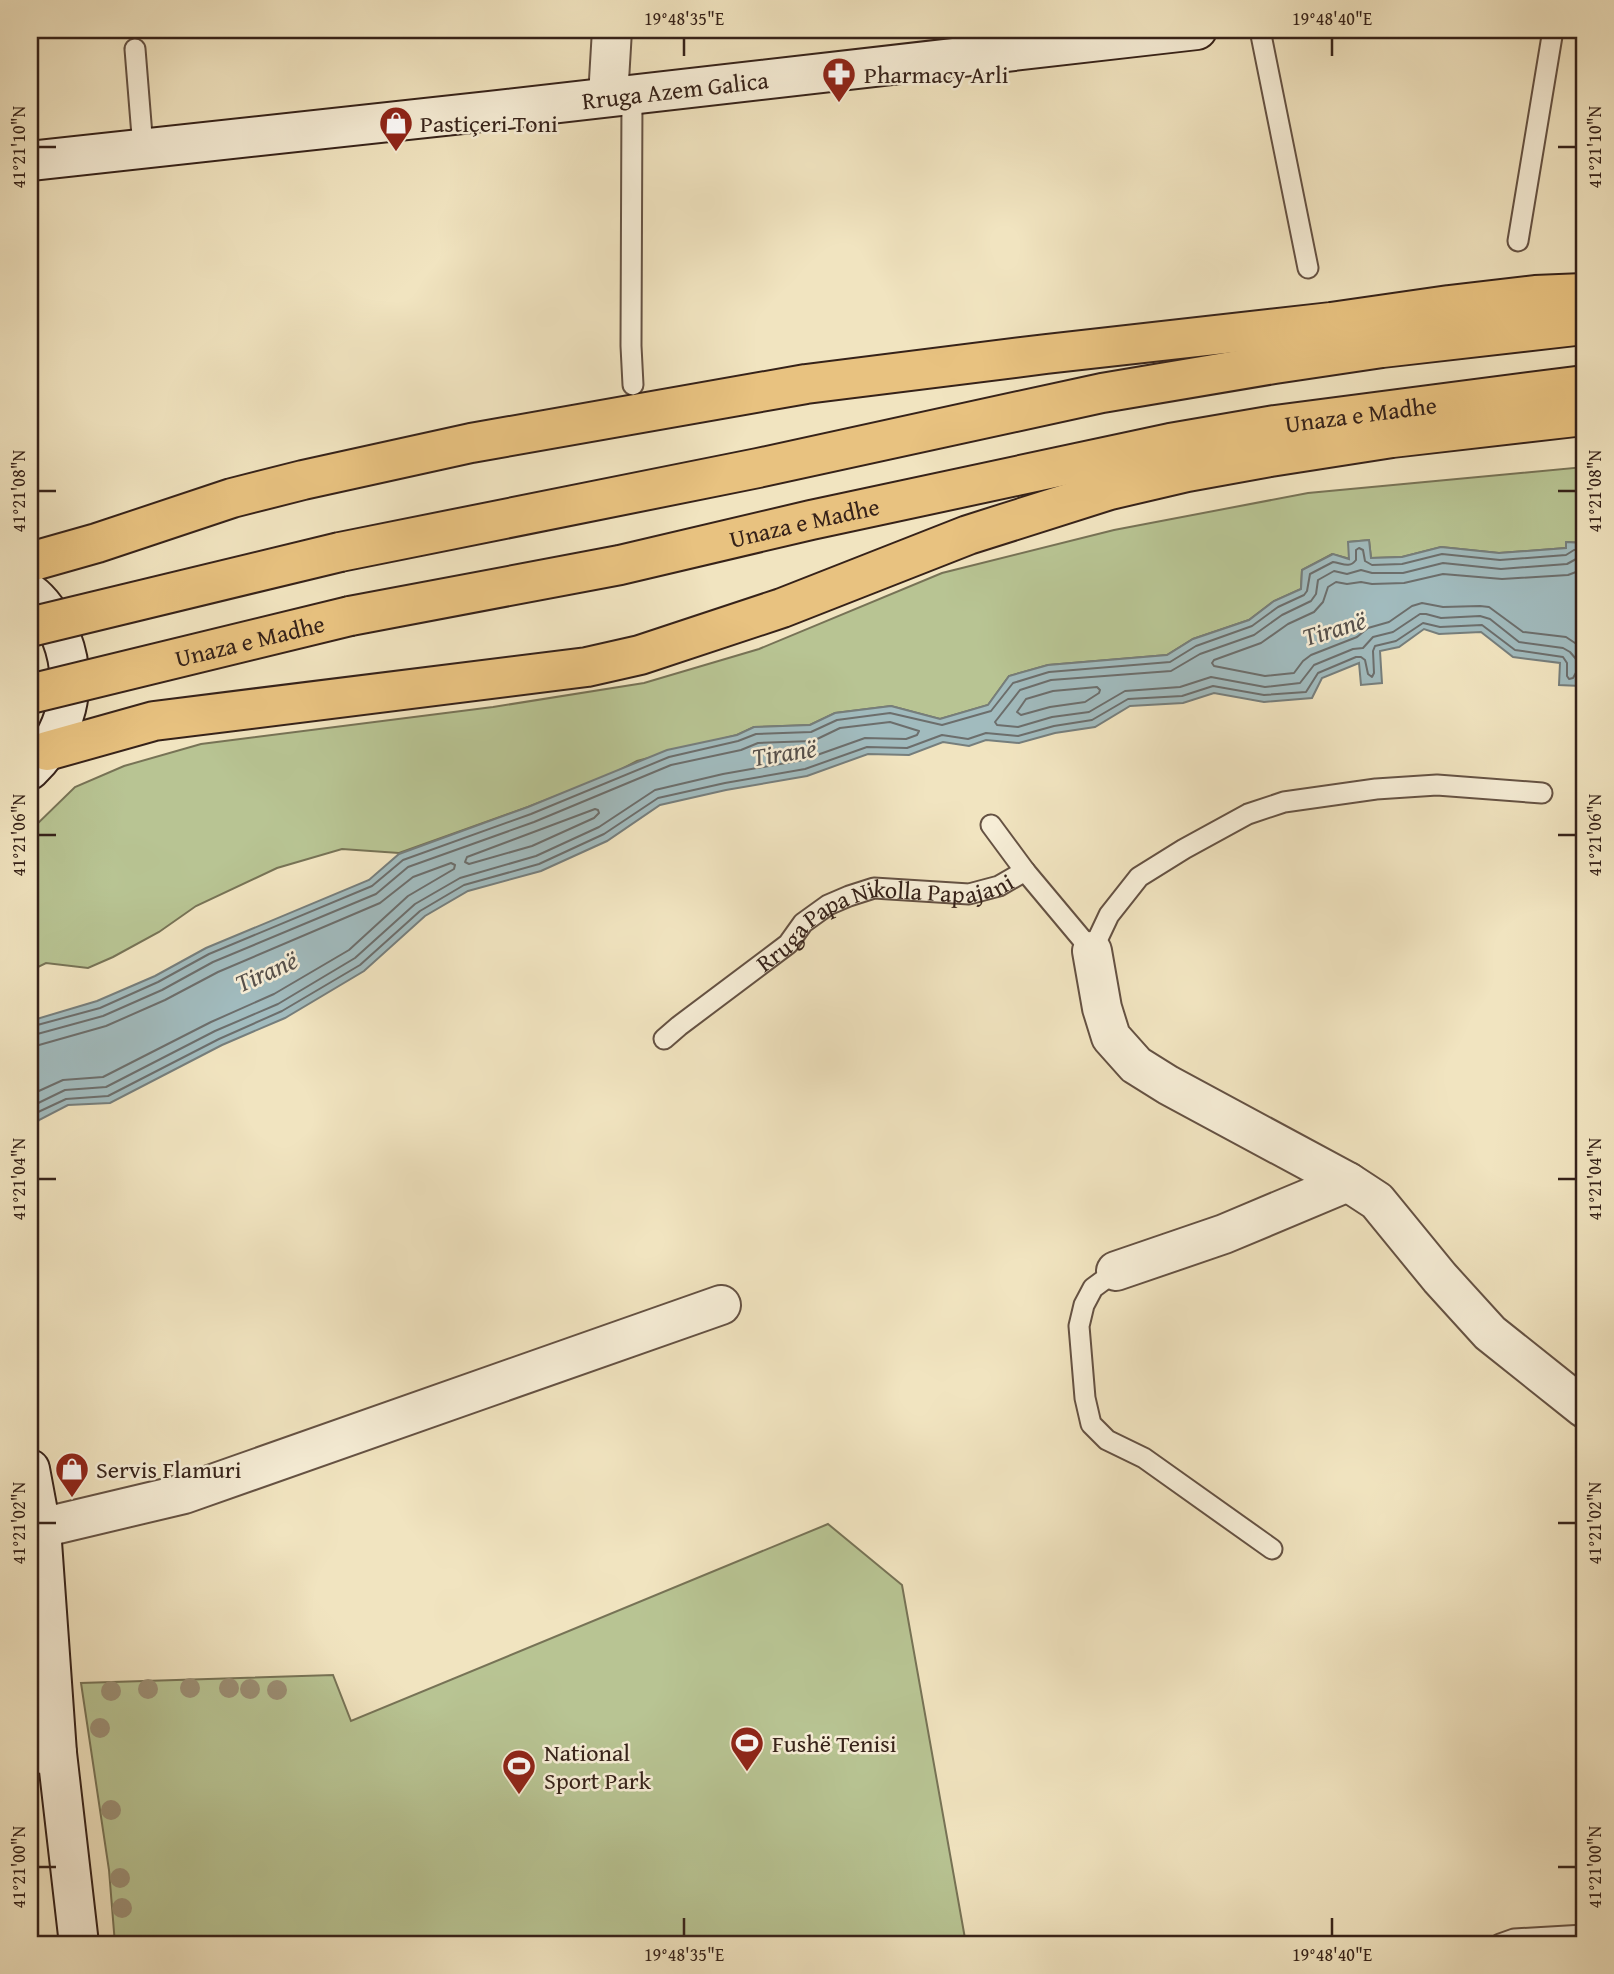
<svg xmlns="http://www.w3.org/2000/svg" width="1614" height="1974" font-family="'Gentium Book Plus',serif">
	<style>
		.green { fill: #b8c493; stroke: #777356; stroke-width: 2 }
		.water { fill: #a1bbbe; stroke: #767e7c; stroke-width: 2 }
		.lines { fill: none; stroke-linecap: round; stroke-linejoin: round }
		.shore { stroke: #6c6e6c; stroke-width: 2 }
		.service-casing { stroke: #655243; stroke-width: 23 }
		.minor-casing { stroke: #655243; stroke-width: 42 }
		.secondary-casing { stroke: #362219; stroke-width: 42 }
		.trunk-casing { stroke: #362219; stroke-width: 42 }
		.service { stroke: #f6edd6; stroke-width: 19 }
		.minor { stroke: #f6edd6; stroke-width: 38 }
		.secondary { stroke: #f6edd6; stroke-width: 38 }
		.trunk { stroke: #e8c280; stroke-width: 38 }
		.trunk-bridge-casing { stroke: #362219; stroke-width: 42; stroke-linecap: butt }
		.trunk-bridge { stroke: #e8c280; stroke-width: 38 }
		.tree { fill: #9c8f75 }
		.ticks { fill: none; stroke: #362219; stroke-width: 2.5 }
		.labels { text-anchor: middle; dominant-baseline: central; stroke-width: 5; stroke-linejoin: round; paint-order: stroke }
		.poi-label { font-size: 24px; fill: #362219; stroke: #f6edd6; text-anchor: start }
		.street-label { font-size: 24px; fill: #362219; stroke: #f6edd6 }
		.water-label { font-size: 26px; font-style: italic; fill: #56504b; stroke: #f6edd6 }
		.neatline { fill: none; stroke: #362219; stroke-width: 2.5 }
		.ticks-label { font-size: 18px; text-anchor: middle; fill: #362219 }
	</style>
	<rect width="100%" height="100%" fill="#f1e4c0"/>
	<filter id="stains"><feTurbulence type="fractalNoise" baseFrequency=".00286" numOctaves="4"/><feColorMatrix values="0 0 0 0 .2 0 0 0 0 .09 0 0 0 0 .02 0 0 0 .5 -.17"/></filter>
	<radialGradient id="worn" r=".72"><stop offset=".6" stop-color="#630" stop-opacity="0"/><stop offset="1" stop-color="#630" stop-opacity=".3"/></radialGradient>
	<g class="green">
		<polygon points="1584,467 1584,543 1567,542 1566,548 1499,553 1441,547 1402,557 1371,558 1369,540 1349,542 1350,559 1332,554 1302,570 1301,589 1274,601 1249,620 1193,639 1167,655 1048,665 1009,676 988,705 940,719 891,706 835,713 810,725 754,727 737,735 637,761 610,775 528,807 399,853 342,849 277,868 196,906 159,932 113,957 88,968 46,963 30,971 30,836 35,826 75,787 124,766 201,744 493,707 644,683 759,649 942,573 1114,530 1308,493"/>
		<polygon points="828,1524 902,1585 966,1944 115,1944 109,1870 81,1683 333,1675 351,1721"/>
	</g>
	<polygon class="water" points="1369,540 1371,558 1402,557 1441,547 1499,553 1566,548 1566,542 1584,543 1584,671 1581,671 1580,686 1559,685 1560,663 1513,657 1481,632 1439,634 1424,629 1399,647 1380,651 1382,683 1361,685 1359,663 1322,678 1312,698 1264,702 1214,693 1183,703 1130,706 1095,727 1055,733 1019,743 986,740 969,746 943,742 909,755 868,754 807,776 726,790 660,805 607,841 541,871 468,891 425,916 364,971 285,1018 222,1045 110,1103 68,1105 39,1120 30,1131 30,1021 97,1001 155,976 206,948 369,880 399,854 528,807 667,750 737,735 754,727 810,725 835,713 891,706 940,719 988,705 1009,676 1048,665 1167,655 1193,639 1249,620 1274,601 1301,589 1302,570 1333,554 1349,559 1348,542"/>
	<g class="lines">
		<g class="shore">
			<polyline points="1584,558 1578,558 1567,564 1501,569 1443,563 1403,573 1372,573 1361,570 1347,574 1334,571 1318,580 1316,594 1311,601 1282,615 1254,635 1200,654 1171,671 1051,680 1020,690 995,722 997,725 1018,727 1052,717 1089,712 1125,691 1180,687 1211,677 1265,687 1300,683 1314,665 1353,649 1363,648 1373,637 1393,632 1420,614 1426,614 1441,618 1480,616 1490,619 1519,642 1563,648 1570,652 1576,659 1584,659"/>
			<polyline points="1584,569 1568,575 1502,579 1443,574 1404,583 1372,584 1361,582 1347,584 1336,582 1328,587 1323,602 1314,612 1288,624 1261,643 1214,660 1212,663 1214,666 1265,676 1294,673 1303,661 1311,655 1357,637 1368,628 1389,622 1412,606 1422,603 1443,607 1480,606 1489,607 1523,632 1566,637 1584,649"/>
			<polygon points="1097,687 1100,690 1099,693 1085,702 1050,707 1021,715 1017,712 1026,699 1053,691"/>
			<polygon points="595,809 598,810 599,813 594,818 532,846 469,864 465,862 467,857"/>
			<path d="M30 1027 100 1008 158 982 209 954 372 886 403 860 531 814 669 757 738 741 756 734 811 732 837 720 890 713 942 725 991 711 1013 683 1049 672 1170 662 1196 646 1252 626 1278 607 1304 595 1307 591 1310 574 1333 562C1342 563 1349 569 1356 560V550L1359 548 1363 550 1365 561 1372 565 1402 564 1442 554 1500 560 1566 555 1574 550 1584 549"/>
			<polyline points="30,1036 103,1016 162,990 213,962 376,894 408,867 534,822 671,765 741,750 758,743 813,741 840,728 890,722 919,731 917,735 906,739 865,738 803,760 723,774 655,790 599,827 536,856 460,878 415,904 355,958 278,1004 215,1031 106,1087 65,1090 30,1107"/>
			<polyline points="30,1046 39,1045 106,1026 165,1000 218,972 380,903 413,877 451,863 455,865 454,869 408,896 349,950 274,994 211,1022 103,1077 63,1080 30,1095"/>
			<polyline points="30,1120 36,1113 66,1099 108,1096 219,1039 282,1011 360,965 420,911 464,885 539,864 604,834 658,798 725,783 805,769 867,747 907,748 942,735 968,739 986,733 1018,736 1054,726 1092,720 1128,699 1182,696 1213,686 1264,695 1306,692 1318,673 1356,657 1361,657 1365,660 1368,674 1372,677 1374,673 1373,651 1375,646 1396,641 1423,623 1440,627 1482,625 1515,650 1563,657 1567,663 1567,676 1569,679 1573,678 1578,669 1584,668"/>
		</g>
		<g class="service-casing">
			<g id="service">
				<polyline points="1260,30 1308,268"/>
				<polyline points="135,49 143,148"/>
				<polyline points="632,95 631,346 633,385"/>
				<polyline points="1518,241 1553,30"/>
				<polyline points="991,825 1025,871"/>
				<path id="s1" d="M664 1039 679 1026 788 944 803 923 828 905 849 896 874 888 969 894 999 886 1025 871 1092 951 1109 915 1139 877 1184 849 1248 814 1284 802 1376 789 1437 785 1542 793"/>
				<polyline points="1116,1271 1093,1288 1084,1305 1079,1326 1085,1398 1091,1424 1107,1440 1144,1458 1272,1549"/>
				<polyline points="1500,1944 1514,1939 1584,1935"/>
			</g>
		</g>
		<g class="minor-casing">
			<g id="minor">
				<polyline points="608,97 612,30"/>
				<polyline points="1092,951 1102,1008 1111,1037 1136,1065 1168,1085 1348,1182 1377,1201 1440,1278 1490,1333 1584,1408"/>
				<polyline points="1116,1271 1224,1234 1348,1182"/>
				<polyline points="41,1528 184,1494 721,1305"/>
				<polyline points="30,1754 57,1753"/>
			</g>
		</g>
		<g class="secondary-casing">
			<g id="secondary">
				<path id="s2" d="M30 161 490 111 1197 30"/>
				<path d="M30 593C44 603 54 621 61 637 80 685 66 735 30 770"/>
				<polyline points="30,1469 41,1528 57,1753 79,1944"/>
			</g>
		</g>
		<g class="trunk-casing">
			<g id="trunk">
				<polyline points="340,552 758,468 1102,393 1274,364 1382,348 1584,325"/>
				<polyline points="30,562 97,543 232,498 303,480 471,443 806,384 1046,354 1331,322 1449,305 1535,295 1584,293"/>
				<path id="s3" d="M350 616 620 565 811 520 1170 443 1275 425 1584 385"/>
				<polyline points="47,751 154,721 587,667 640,655 782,608 968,535 1110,490 1187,472 1270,457 1392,438 1584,416"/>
			</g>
		</g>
		<use href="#service" class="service"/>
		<use href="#minor" class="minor"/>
		<use href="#secondary" class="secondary"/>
		<use href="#trunk" class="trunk"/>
		<g class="trunk-bridge-casing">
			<g id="trunk-bridge">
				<polyline points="30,627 340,552"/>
				<path id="s4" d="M30 694 350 616"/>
			</g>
		</g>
		<use href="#trunk-bridge" class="trunk-bridge"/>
	</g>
	<g class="tree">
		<circle cx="190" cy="1688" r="10"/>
		<circle cx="229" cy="1688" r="10"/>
		<circle cx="148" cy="1689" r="10"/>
		<circle cx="250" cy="1689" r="10"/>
		<circle cx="277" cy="1690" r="10"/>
		<circle cx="111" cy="1691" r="10"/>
		<circle cx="100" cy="1728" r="10"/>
		<circle cx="111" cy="1810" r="10"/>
		<circle cx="120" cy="1878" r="10"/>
		<circle cx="122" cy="1908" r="10"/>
	</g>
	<path class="ticks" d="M684 38V56M1332 38V56M38 147H56M1558 147H1576M38 491H56M1558 491H1576M38 835H56M1558 835H1576M38 1179H56M1558 1179H1576M38 1523H56M1558 1523H1576M38 1867H56M1558 1867H1576M684 1918V1936M1332 1918V1936"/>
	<defs>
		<g id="pharmacy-pin" transform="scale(1.75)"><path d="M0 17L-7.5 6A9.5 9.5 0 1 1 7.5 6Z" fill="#8f2418" stroke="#f6edd6"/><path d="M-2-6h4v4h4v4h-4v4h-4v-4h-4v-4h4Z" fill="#fff"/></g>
		<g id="shop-pin" transform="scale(1.75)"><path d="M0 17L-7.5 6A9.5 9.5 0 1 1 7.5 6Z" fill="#8f2418" stroke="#f6edd6"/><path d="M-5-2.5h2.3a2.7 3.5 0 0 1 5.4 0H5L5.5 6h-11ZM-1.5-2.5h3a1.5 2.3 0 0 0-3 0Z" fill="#fff"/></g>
		<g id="stadium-pin" transform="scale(1.75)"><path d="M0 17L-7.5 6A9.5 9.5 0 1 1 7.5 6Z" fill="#8f2418" stroke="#f6edd6"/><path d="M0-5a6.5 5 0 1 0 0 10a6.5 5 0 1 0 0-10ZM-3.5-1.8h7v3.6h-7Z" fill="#fff"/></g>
	</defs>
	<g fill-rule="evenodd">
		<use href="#pharmacy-pin" x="839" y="74"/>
		<use href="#shop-pin" x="396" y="123"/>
		<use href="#shop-pin" x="72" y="1469"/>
		<use href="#stadium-pin" x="747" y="1743"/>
		<use href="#stadium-pin" x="519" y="1766"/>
	</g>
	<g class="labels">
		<g class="poi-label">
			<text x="864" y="74">Pharmacy Arli</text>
			<text x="420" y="123">Pastiçeri Toni</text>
			<text x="96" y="1469">Servis Flamuri</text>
			<text x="772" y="1743">Fushë Tenisi</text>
			<text x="544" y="1752">National<tspan x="544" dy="28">Sport Park</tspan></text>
		</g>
		<g class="street-label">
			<text stroke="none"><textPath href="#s2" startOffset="649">Rruga Azem Galica</textPath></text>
			<text stroke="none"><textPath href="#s3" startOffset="1031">Unaza e Madhe</textPath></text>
			<text stroke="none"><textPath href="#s3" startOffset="464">Unaza e Madhe</textPath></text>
			<text stroke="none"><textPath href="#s4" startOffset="226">Unaza e Madhe</textPath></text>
			<text stroke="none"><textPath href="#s1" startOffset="261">Rruga Papa Nikolla Papajani</textPath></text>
		</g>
		<g class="water-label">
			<text transform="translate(1334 628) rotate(-17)">Tiranë</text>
			<text transform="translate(784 752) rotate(-9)">Tiranë</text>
			<text transform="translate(266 971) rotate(-24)">Tiranë</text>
		</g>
	</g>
	<rect width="1614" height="1974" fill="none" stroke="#f1e4c0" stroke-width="77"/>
	<rect x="38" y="38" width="1538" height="1898" class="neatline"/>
	<g class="ticks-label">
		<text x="684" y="25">19°48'35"E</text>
		<text x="1332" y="25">19°48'40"E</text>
		<text transform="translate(19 147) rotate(-90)" y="6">41°21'10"N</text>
		<text transform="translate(1595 147) rotate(-90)" y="6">41°21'10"N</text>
		<text transform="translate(19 491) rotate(-90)" y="6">41°21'08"N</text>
		<text transform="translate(1595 491) rotate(-90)" y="6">41°21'08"N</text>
		<text transform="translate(19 835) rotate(-90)" y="6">41°21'06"N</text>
		<text transform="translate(1595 835) rotate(-90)" y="6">41°21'06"N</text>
		<text transform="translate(19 1179) rotate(-90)" y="6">41°21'04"N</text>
		<text transform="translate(1595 1179) rotate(-90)" y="6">41°21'04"N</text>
		<text transform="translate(19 1523) rotate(-90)" y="6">41°21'02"N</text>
		<text transform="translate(1595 1523) rotate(-90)" y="6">41°21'02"N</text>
		<text transform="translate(19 1867) rotate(-90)" y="6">41°21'00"N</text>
		<text transform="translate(1595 1867) rotate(-90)" y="6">41°21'00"N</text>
		<text x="684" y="1961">19°48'35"E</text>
		<text x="1332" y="1961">19°48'40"E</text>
	</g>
	<rect width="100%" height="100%" filter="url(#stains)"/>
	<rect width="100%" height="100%" fill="url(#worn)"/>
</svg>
